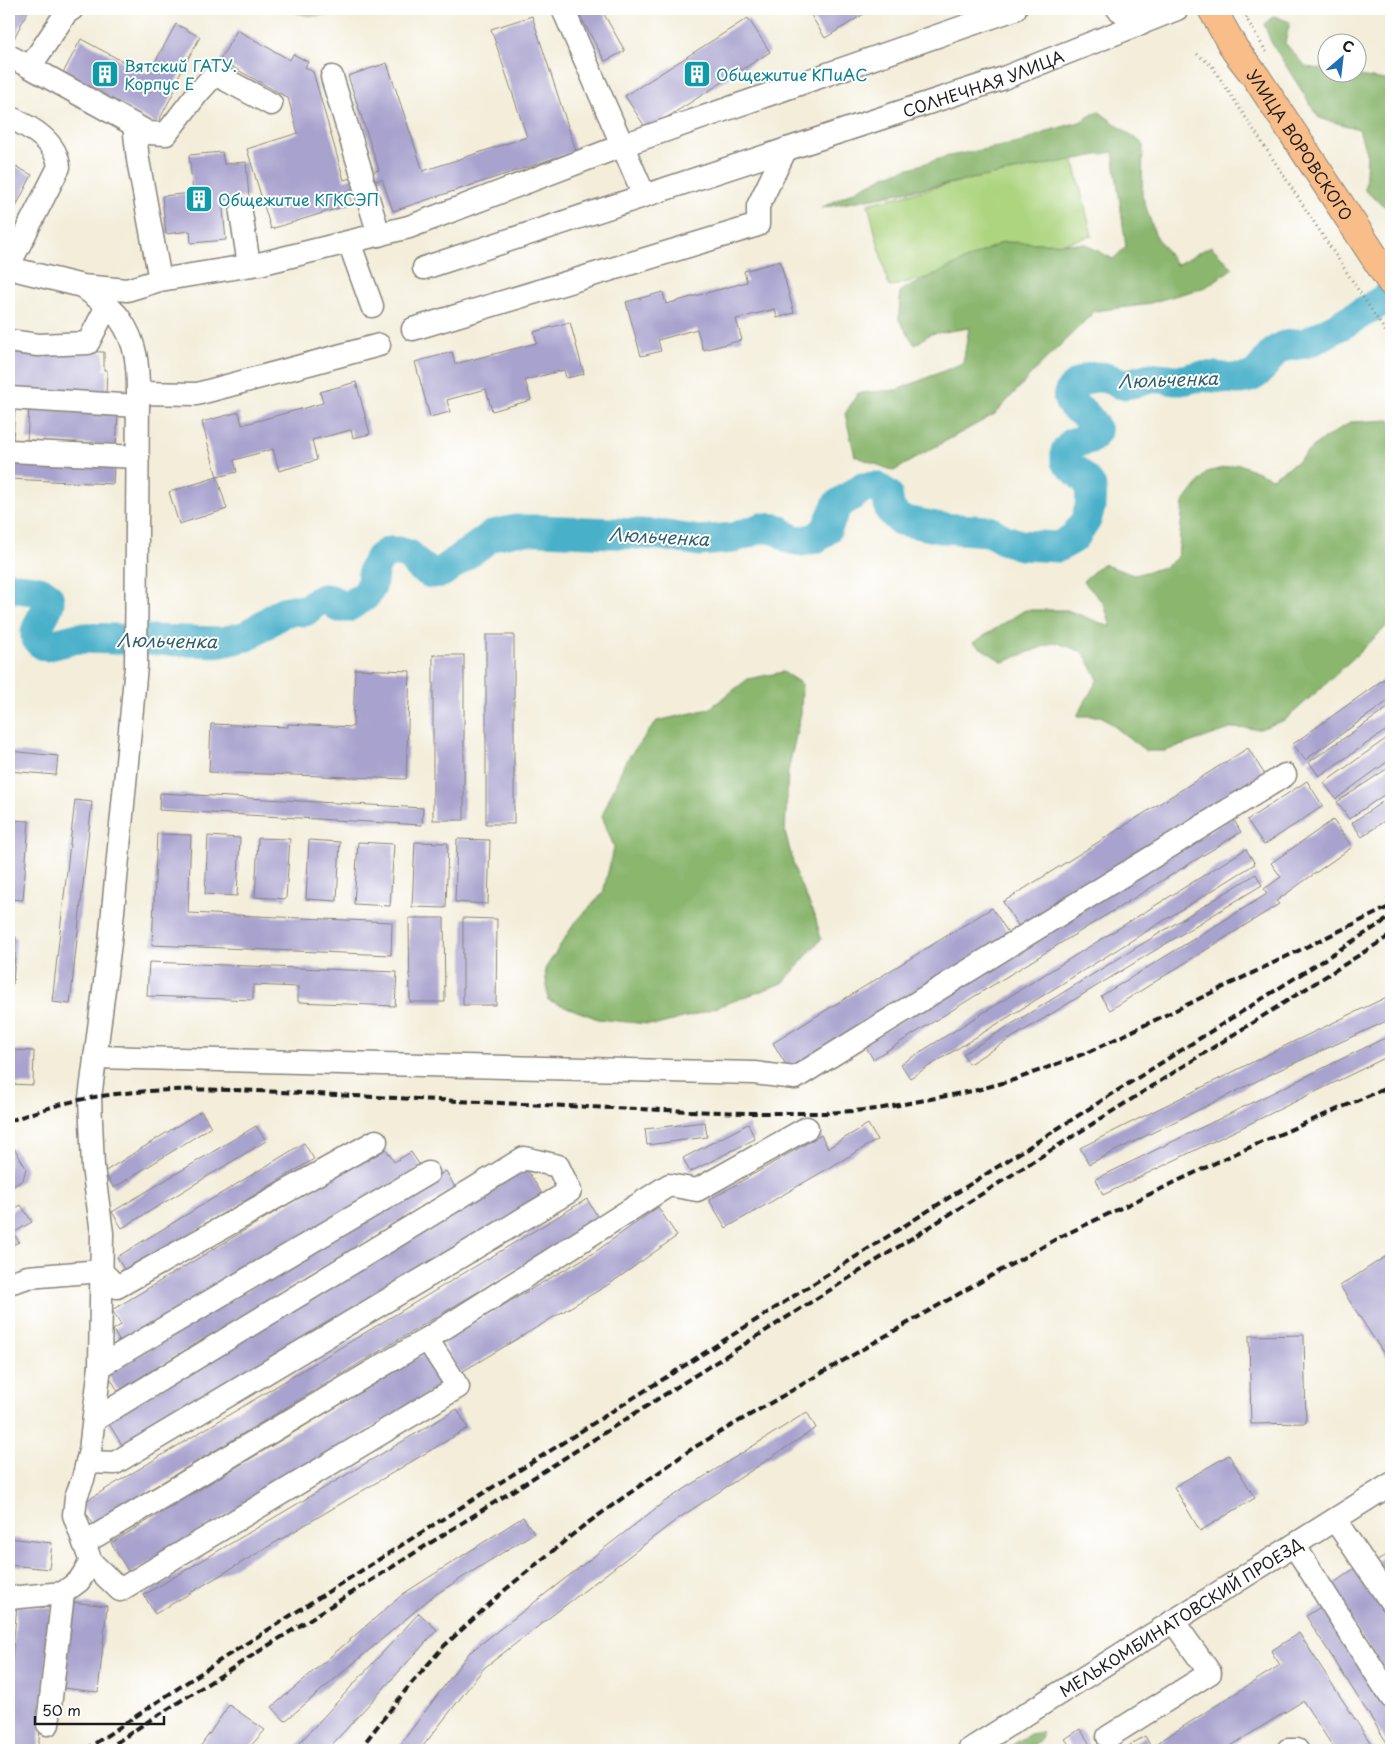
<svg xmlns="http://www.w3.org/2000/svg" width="1400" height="1759" font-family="'Playpen Sans',sans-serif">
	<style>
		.green { fill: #add47f; stroke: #64784e }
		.forest { fill: #8ab66e; stroke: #536945 }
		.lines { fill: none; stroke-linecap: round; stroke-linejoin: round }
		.river { stroke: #4ab0c9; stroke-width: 31 }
		.building { fill: #a8a2ce }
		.minor-casing { stroke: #88847a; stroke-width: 25 }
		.major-casing { stroke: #88847a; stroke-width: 30 }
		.path { stroke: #88847a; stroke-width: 3; stroke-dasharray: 1 4; stroke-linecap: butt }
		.minor { stroke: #fff; stroke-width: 22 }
		.major { stroke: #f8bd88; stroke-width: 28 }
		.rail { stroke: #1c1c1c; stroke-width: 4; stroke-dasharray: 8 4; stroke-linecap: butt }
		.labels { text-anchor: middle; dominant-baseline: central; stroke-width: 4; stroke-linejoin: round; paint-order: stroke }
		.culture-label { font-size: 16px; fill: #0d838f; stroke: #fff; text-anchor: start }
		.street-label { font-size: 16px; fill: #1c1c1c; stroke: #fff }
		.water-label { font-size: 18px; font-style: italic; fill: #315f6a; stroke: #fff }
	</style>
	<rect width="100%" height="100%" fill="#fff"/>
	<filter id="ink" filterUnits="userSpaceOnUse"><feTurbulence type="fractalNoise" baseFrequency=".02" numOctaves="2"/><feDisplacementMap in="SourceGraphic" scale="10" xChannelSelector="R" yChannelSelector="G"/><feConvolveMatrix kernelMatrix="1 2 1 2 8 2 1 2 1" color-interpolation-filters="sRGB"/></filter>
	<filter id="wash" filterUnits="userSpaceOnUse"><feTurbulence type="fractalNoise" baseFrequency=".0096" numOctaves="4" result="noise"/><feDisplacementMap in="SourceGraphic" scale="20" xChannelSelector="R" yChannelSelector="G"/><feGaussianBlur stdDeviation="1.12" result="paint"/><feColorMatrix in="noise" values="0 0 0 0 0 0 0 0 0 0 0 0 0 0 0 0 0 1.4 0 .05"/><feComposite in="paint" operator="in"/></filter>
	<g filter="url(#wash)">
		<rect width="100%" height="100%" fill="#f3edd9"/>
		<g class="green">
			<path d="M289 9H344C324 16 309 20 289 9Z"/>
			<polygon points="1072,154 1092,236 889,287 868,204"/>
		</g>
		<g class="forest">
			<polygon points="1274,16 1290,22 1285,43 1306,67 1327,70 1328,72 1339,73 1385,80 1391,83 1391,211 1365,191 1367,156 1359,129 1319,118 1271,42 1264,24"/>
			<polygon points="1098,111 1143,144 1142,195 1155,234 1176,265 1211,246 1233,268 1206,287 1143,305 1095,311 1041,364 995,414 922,454 894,471 855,456 845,414 858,393 897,390 963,363 969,328 930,334 915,345 899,320 900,291 1003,242 1085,244 1113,259 1126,247 1113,152 821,208 887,175 949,156 1019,143 1051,130 1080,122"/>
			<polygon points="1391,420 1391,590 1390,592 1391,614 1385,628 1329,681 1285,720 1260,729 1233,728 1165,751 1146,751 1101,716 1077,716 1098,679 1083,652 1055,642 1003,662 973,643 1025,610 1067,610 1111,627 1104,604 1083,581 1102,564 1134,575 1165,567 1178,557 1183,503 1207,472 1239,464 1272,478 1298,461 1316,444 1351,422"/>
			<polygon points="783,672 802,684 801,713 788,771 785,832 797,877 815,916 821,939 783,983 698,1014 657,1025 598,1019 548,1000 545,969 574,924 603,893 614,847 602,816 625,762 657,721 709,709 748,679"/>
			<polygon points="1041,1732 1042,1738 1027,1750 1004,1750 1030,1734"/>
		</g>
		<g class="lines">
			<path class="river" d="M9 586C18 590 36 588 44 593 64 606 16 633 46 646L78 638 222 642 247 636 283 612 293 610 305 611 315 603 323 599 331 600 339 607H347L365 596 371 587 374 568 380 558 389 552H398L409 555 419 566 431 573 442 572 493 535 516 530H540L661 535 700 541 733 538 761 528 777 529 791 539 803 541 816 538 826 530 837 505 863 488 876 487 887 494 890 510 900 520 941 528 989 531 1005 540 1021 545 1058 547 1074 538 1086 520 1090 507 1091 487 1085 479 1066 461V451L1073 443 1091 438 1096 431C1093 424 1089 418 1083 413 1076 408 1063 401 1071 390 1080 379 1095 374 1109 379 1114 380 1117 384 1123 384 1134 384 1142 379 1152 378 1163 377 1174 381 1182 380 1187 380 1192 377 1197 377 1214 374 1234 383 1250 377 1265 371 1267 354 1282 347 1290 344 1300 345 1308 342 1318 338 1327 332 1335 328 1355 317 1373 307 1391 295"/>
		</g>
		<g id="blocks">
			<g class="building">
				<polygon points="9,9 29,9 9,48"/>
				<polygon points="576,9 601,9 625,51 605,61"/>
				<polygon points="807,9 872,9 825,38"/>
				<polygon points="532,16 576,151 393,211 382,179 347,190 352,204 271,229 247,149 298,133 288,98 220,60 237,30 290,60 293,54 308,62 305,67 313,72 344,180 379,170 348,76 387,63 423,171 527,137 491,29"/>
				<polygon points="748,18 770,52 647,130 625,96"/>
				<polygon points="176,24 200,37 172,88 175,90 157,124 63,73 81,39 148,75"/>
				<polygon points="222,152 224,164 246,162 249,197 222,200 226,240 191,243 190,231 166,234 162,196 193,193 189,155"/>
				<polygon points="9,163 32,175 9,220"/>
				<polygon points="780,261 794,313 777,318 775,309 736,319 742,340 703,350 697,329 658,340 661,351 641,356 626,302 663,292 666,304 747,282 744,271"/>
				<polygon points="570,322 584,374 566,378 564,370 525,380 531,400 492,411 486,389 447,400 450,412 430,417 415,362 452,352 455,364 537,343 534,332"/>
				<polygon points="9,351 48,357 49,351 104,352 104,370 107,370 106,394 9,390"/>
				<polygon points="356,382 370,434 353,438 351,430 312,440 317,460 279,471 273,449 234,460 237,472 217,477 202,422 239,412 242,425 323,403 320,392"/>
				<polygon points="29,408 118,413 116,446 27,440"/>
				<polygon points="9,409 15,409 13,441 9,441"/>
				<polygon points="9,459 114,465 113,484 9,479"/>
				<polygon points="217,477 227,509 179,524 169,492"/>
				<rect x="486" y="635" width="28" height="189"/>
				<rect x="433" y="655" width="31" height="165"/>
				<polygon points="355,669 410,671 406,779 209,772 211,724 288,727 288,724 353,727"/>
				<polygon points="1384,679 1391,689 1391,699 1305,760 1293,744"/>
				<polygon points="1391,706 1391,727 1319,776 1309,762"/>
				<polygon points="1391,735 1391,759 1336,799 1324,783"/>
				<polygon points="1248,748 1265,775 1021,930 1003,902"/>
				<polygon points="9,751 58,756 56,775 9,771"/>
				<polygon points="1391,766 1391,790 1349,819 1337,802"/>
				<polygon points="1307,781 1323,806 1264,845 1247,820"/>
				<polygon points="160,793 423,808 422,825 159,810"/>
				<polygon points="1389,797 1391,800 1391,816 1362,837 1352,823"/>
				<polygon points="75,800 92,802 70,1004 52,1002"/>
				<polygon points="1232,817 1241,832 873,1059 864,1044"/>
				<polygon points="9,820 29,821 23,900 9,899"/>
				<polygon points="1333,820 1352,847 1276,901 1279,904 1110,1010 1101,996 1267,894 1264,889 1281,877 1271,863"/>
				<polygon points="157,834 191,835 188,913 392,922 391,955 152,945"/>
				<polygon points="208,836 240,838 237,896 205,894"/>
				<polygon points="258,838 290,839 286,899 255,897"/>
				<polygon points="457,839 490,840 488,904 455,902"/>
				<polygon points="309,840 340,842 337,901 306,899"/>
				<polygon points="358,842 394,844 390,906 354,904"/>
				<polygon points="415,842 448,843 446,908 412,907"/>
				<polygon points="1246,849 1255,864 910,1078 901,1064"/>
				<polygon points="1256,874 1262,885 969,1064 963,1054"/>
				<polygon points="992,908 1011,937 791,1073 773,1043"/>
				<polygon points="409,918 444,918 445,1002 410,1002"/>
				<polygon points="463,918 497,919 496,1005 463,1005"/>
				<polygon points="9,936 16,937 13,984 9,984"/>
				<polygon points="149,962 397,972 395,1006 298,1002 298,987 253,985 253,1000 147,996"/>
				<polygon points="1391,995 1391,1019 1275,1072 1089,1164 1080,1148 1295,1041"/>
				<polygon points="1391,1035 1391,1055 1103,1195 1096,1179"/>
				<polygon points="9,1050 34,1051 33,1085 9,1084"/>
				<polygon points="201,1111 211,1127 114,1188 104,1172"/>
				<polygon points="705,1122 707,1137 647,1145 645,1129"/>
				<polygon points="748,1124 755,1139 690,1172 683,1158"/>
				<polygon points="868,1124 877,1140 726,1228 709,1200 821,1135 828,1148"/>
				<polygon points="256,1126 266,1141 122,1228 112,1212"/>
				<polygon points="304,1143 314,1159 126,1273 117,1257"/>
				<polygon points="14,1148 26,1168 23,1180 9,1189 9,1151"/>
				<polygon points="386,1149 394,1162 411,1152 421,1167 122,1346 113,1330 121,1325 112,1310 365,1158 367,1161"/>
				<polygon points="526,1168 544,1197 125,1450 107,1421"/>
				<polygon points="446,1171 455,1187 118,1391 108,1374"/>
				<polygon points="587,1199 599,1219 93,1524 81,1504"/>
				<polygon points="21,1205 32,1222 13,1233 19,1242 9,1247 12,1252 9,1254 9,1212"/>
				<polygon points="658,1207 677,1236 611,1283 460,1373 442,1341 595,1252"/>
				<polygon points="1391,1253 1391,1365 1340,1286"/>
				<polygon points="1304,1335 1306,1423 1251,1424 1249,1336"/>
				<polygon points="430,1350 449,1381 130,1574 111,1543"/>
				<polygon points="457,1409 468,1428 155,1614 144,1595"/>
				<polygon points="807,1412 816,1428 676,1520 484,1668 420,1750 396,1750 469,1653 664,1502"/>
				<polygon points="1229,1455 1255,1498 1200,1531 1174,1487"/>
				<polygon points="523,1517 534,1533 433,1596 285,1721 272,1707 403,1594"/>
				<polygon points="9,1538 52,1543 49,1569 9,1565"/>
				<polygon points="1391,1552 1391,1590 1373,1564"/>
				<polygon points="1358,1566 1391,1615 1391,1681 1328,1587"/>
				<polygon points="71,1602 107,1606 98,1692 63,1688"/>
				<polygon points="17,1605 52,1608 38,1750 9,1750 9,1692"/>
				<polygon points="1324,1605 1391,1711 1391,1749 1306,1616"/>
				<polygon points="419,1613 437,1630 327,1750 293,1750"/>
				<polygon points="1299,1633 1375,1750 1335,1750 1303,1701 1224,1750 1122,1750 1145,1736 1151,1747 1280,1665 1271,1651"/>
				<polygon points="229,1705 265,1730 247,1750 198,1750"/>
				<polygon points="1080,1729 1091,1746 1086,1750 1073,1750 1065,1739"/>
			</g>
		</g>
	</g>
	<g filter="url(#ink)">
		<use href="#blocks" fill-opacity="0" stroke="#88847a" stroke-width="1"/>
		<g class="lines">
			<g class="minor-casing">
				<g id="minor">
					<polyline points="563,9 644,195"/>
					<polyline points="1118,9 1141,24"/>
					<polyline points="9,56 30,67 66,13 72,9"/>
					<polyline points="30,67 149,133 166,134 197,94 215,74 271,104"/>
					<polyline points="332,77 362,175"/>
					<path d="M9 117C30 127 57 141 59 167L9 265"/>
					<polyline points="134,125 138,160 160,280"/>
					<polyline points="364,185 379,235"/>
					<polyline points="241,213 249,265"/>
					<polyline points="349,242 372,306"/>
					<polyline points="9,268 82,286 127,290 160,280 259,264 409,227 629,143 1015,9"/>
					<path id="s1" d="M424 268 1001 79 1177 9"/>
					<path d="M82 286C94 296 111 306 120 319 137 343 138 366 138 393L136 666 110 943 90 1098 93 1167 102 1233 100 1366 90 1450 83 1479 76 1497 74 1515 91 1562 120 1590 458 1387 427 1339"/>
					<polyline points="413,329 758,225 758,206 786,149"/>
					<polyline points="9,341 38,345 88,343 107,306"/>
					<polyline points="138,393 197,394 379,345"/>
					<polyline points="9,398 138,406"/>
					<polyline points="9,451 138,457"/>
					<polyline points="95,1057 754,1073 795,1078 1285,775"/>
					<polyline points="9,1283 28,1277 101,1271 117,1287 376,1141"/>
					<polyline points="100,1366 428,1173"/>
					<polyline points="87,1462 115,1463 570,1191 558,1166 524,1158 94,1420"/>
					<polyline points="1335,1520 1391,1602"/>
					<polyline points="84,1543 427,1339 669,1185 697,1190 807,1128"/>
					<polyline points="1294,1545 1391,1697"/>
					<polyline points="9,1598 63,1593 79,1581 91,1562"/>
					<polyline points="48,1724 63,1593"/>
					<polyline points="1108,1737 1210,1673 1173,1621"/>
					<path id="s2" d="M969 1750 1391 1484"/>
					<polyline points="1288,1750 1297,1750"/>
				</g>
			</g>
			<g class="major-casing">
				<g id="major">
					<path id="s3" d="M1212 9 1235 50 1256 77 1391 282"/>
				</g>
			</g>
			<g class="path">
				<polyline points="1253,9 1246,18 1267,53"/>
				<polyline points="1197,54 1212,66 1391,340"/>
			</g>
			<use href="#minor" class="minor"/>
			<use href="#major" class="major"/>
			<g class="rail">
				<path d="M9 1121C35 1112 61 1103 89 1098 179 1082 283 1093 375 1097 499 1103 623 1109 748 1113H826L878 1109 977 1090 1017 1079 1091 1051 1391 906"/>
				<polyline points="85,1750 219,1661 1391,917"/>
				<polyline points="106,1750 141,1726 1391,935"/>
				<polyline points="359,1750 409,1686 444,1646 506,1589 582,1527 693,1448 925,1313 1060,1237 1232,1155 1391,1086"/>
			</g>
		</g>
	</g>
	<defs>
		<g id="building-square" transform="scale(1.4375)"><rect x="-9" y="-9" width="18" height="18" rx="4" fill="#0f9aa8" stroke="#fff"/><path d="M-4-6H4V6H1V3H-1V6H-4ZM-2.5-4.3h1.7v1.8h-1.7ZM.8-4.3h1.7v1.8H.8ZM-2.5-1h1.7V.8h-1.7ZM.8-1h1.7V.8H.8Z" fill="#fff"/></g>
	</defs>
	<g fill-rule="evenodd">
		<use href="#building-square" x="105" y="74"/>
		<use href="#building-square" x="697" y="74"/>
		<use href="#building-square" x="199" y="199"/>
	</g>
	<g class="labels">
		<g class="culture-label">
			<text x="124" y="65">Вятский ГАТУ.<tspan x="124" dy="18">Корпус Е</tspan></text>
			<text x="716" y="74">Общежитие КПиАС</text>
			<text x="218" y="199">Общежитие КГКСЭП</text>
		</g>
		<g class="street-label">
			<text stroke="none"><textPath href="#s1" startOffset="589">СОЛНЕЧНАЯ УЛИЦА</textPath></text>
			<text stroke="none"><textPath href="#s3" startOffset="162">УЛИЦА ВОРОВСКОГО</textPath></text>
			<text stroke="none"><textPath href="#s2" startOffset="250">МЕЛЬКОМБИНАТОВСКИЙ ПРОЕЗД</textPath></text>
		</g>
		<g class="water-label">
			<text transform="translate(1168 379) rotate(-2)">Люльченка</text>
			<text transform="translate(659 536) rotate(3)">Люльченка</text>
			<text transform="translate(167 640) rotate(1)">Люльченка</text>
		</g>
	</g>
	<rect width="1400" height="1759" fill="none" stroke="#fff" stroke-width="30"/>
	<g transform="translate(1342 58) rotate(28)"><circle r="24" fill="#ffffff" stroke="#a4a4a4"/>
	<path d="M0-4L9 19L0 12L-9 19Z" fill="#1f6fb2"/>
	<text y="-8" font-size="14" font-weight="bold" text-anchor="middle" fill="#1c1c1c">С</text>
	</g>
	<path d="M35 1716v8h129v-8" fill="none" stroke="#1c1c1c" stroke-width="2.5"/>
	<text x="42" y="1716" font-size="15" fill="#1c1c1c" stroke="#ffffff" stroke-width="4" paint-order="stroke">50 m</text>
</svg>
